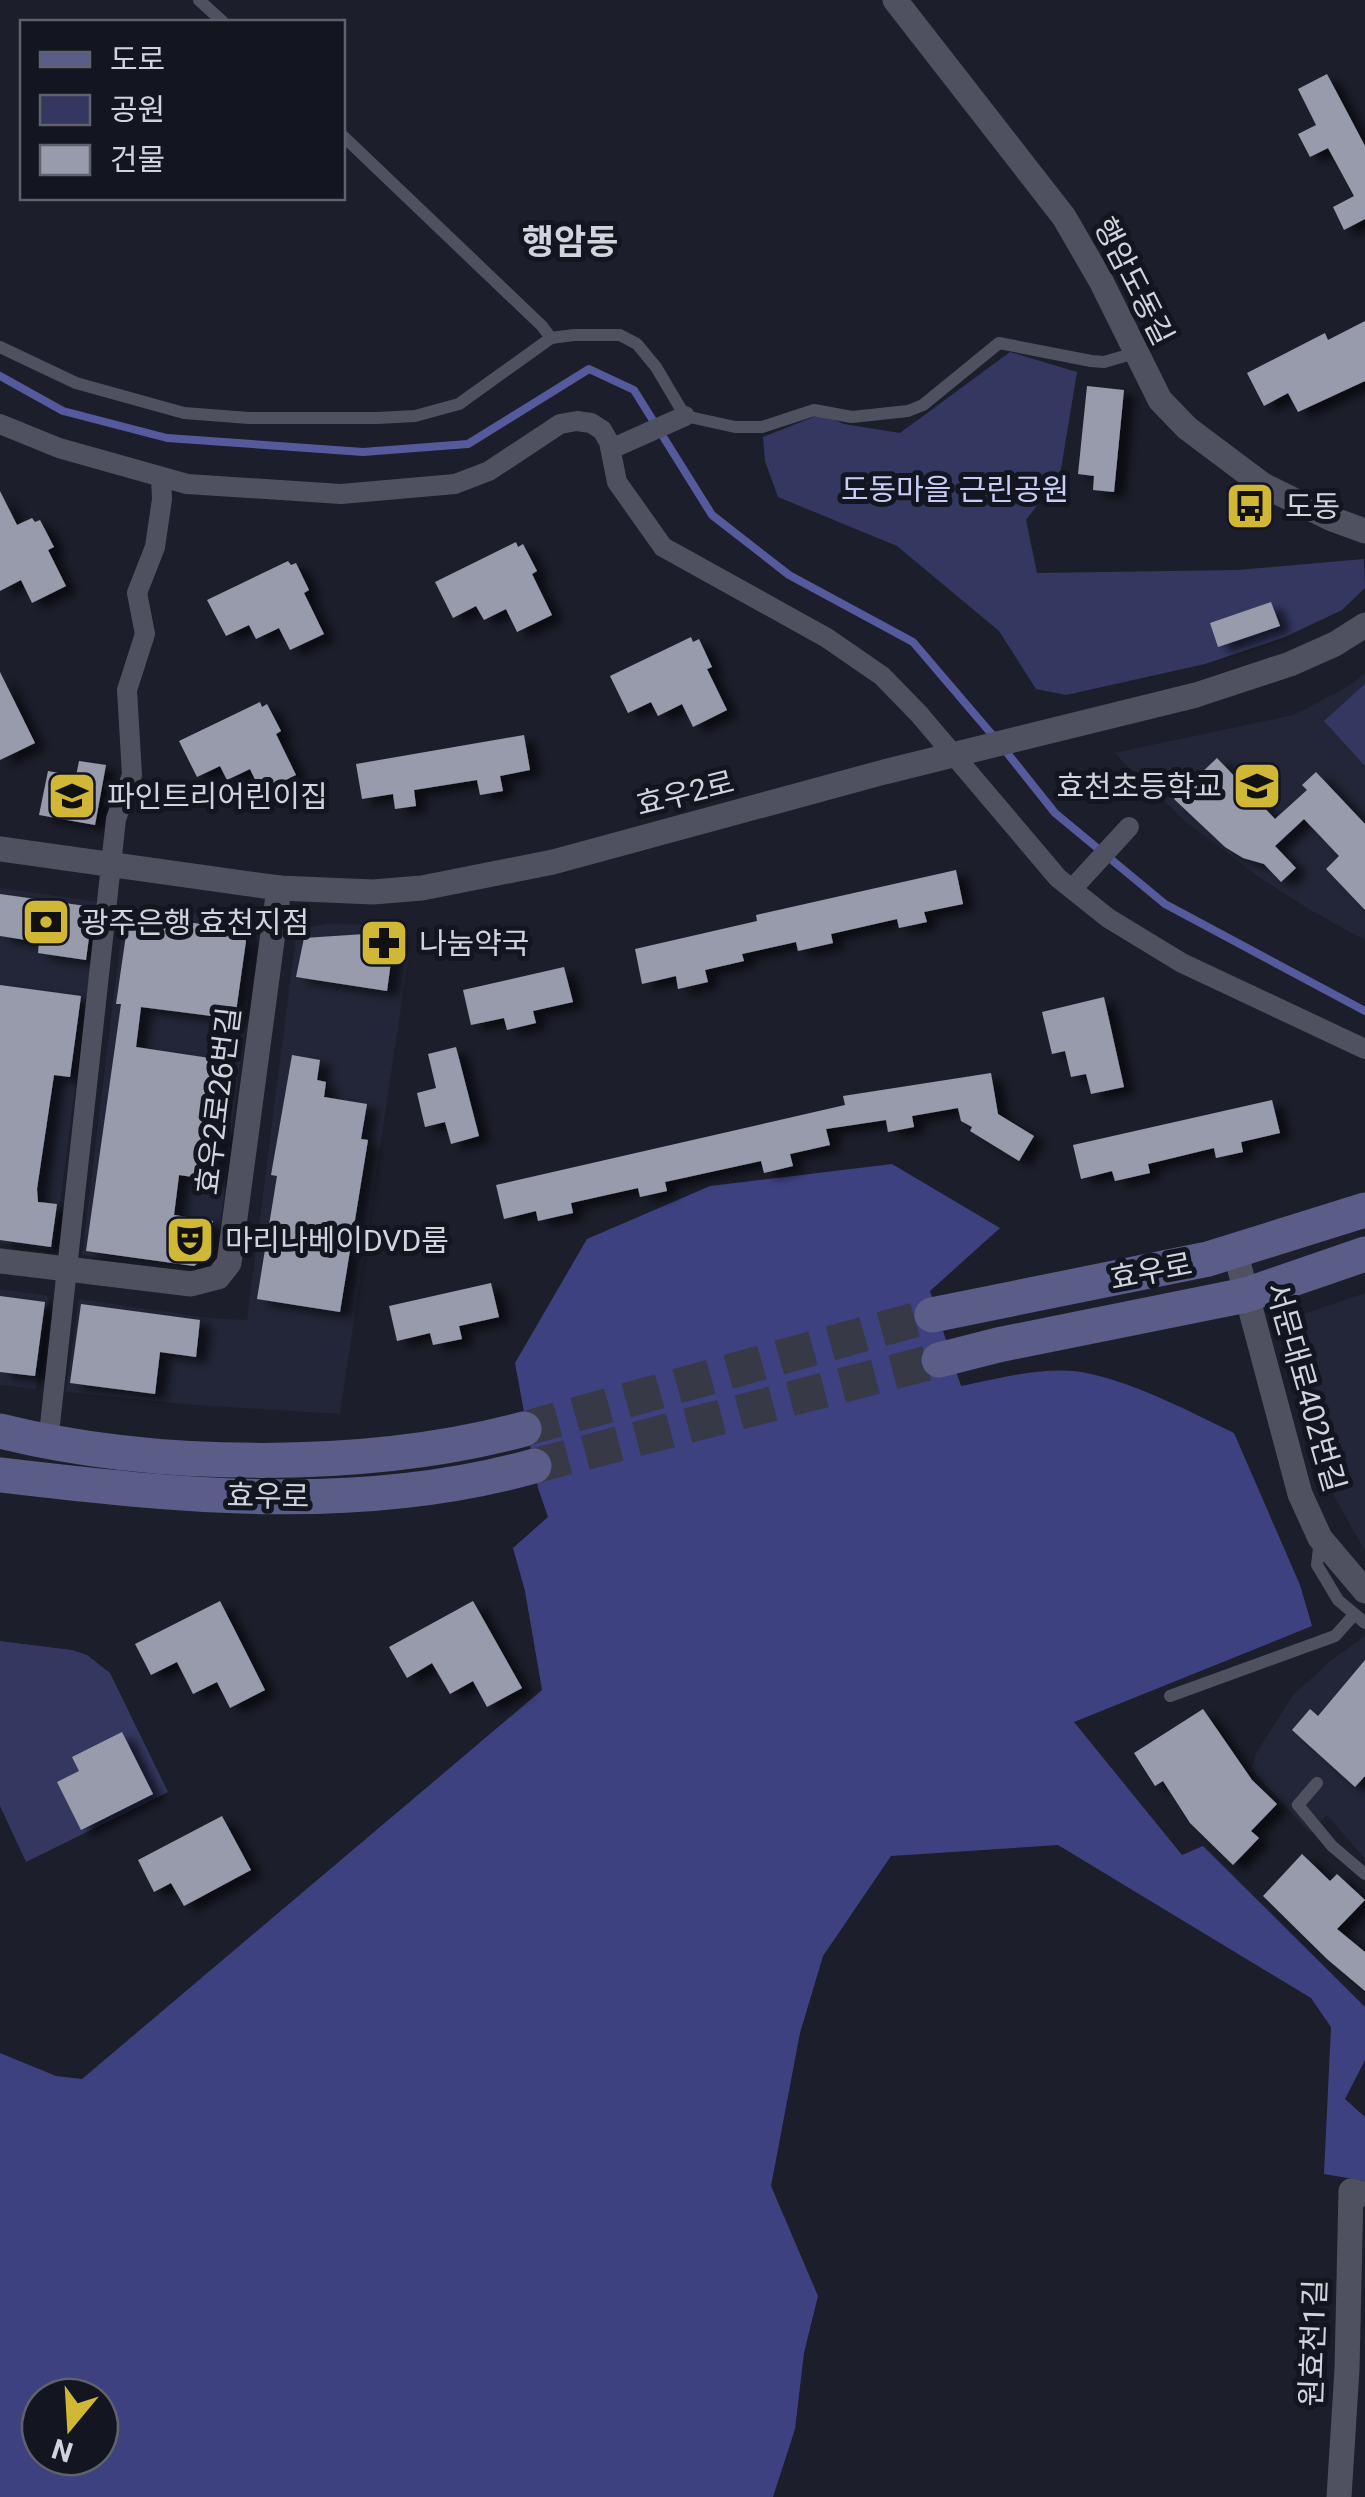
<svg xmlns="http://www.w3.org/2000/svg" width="1365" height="2497" font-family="Roboto,'Noto Sans KR',sans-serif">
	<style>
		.built { fill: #232638 }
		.green { fill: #343861 }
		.forest { fill: #3d4180; fill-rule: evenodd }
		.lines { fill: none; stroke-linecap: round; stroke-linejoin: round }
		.stream { stroke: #545a9b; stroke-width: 8 }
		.building { fill: #989bac; filter: url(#shadow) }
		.secondary-tunnel { stroke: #373946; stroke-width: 35; stroke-dasharray: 35 18; stroke-linecap: butt }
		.service { stroke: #4f5160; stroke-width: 12 }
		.pedestrian { stroke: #4f5160; stroke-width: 20 }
		.minor { stroke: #4f5160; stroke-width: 25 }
		.secondary { stroke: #5a5d87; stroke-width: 35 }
		.labels { text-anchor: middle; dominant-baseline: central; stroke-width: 10; stroke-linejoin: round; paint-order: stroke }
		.street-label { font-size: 30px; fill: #d2d4dd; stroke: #131521 }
		.park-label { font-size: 30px; fill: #c7cdf4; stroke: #131521 }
		.poi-label { font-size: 30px; fill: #d2d4dd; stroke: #131521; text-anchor: start }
		.quarter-label { font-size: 35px; font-weight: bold; fill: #d2d4dd; stroke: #131521 }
	</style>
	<defs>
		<filter id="shadow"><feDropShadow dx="11" dy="6" stdDeviation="5" flood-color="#0009"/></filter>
	</defs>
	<rect width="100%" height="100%" fill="#1c1e2b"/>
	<g class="built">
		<polygon points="1365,674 1365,940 1310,910 1256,875 1184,820 1114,753 1293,715 1344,689"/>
		<polygon points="0,888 99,902 54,1251 0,1243"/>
		<polygon points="125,905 244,919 252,929 254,949 216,1261 209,1270 199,1273 82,1255"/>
		<polygon points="326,924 400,925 409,954 340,1414 194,1405 66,1392 79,1299 209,1318 247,1320 296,936 309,927"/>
		<polygon points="0,1289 49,1296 36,1389 0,1385"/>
		<polygon points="1365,1293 1365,1551 1324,1478 1286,1351 1285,1336 1295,1317"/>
		<polygon points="1365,1636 1365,1859 1327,1815 1310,1833 1251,1769 1257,1752 1293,1695 1333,1659"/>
	</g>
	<g class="green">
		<polygon points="1010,352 1077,372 1060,475 1026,520 1037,573 1237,570 1364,559 1365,588 1342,610 1285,637 1205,664 1066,695 1036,689 999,631 897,546 778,497 765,461 763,437 821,414 844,424 900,433"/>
		<polygon points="1365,684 1365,766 1324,721"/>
		<polygon points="0,1641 72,1650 87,1655 110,1673 168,1792 26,1862 0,1806"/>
	</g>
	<path class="forest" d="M892 1164 1000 1228 930 1291 961 1386C1000 1378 1052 1364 1091 1374 1140 1385 1188 1411 1234 1433L1300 1585 1312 1626 1074 1722 1182 1855 1203 1846 1365 2007V2060L1345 2099 1365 2117V2181L1324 2174 1331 2027 1311 1998 1058 1845 891 1856 823 1956 800 2033 771 2186 818 2296 804 2353 795 2429 773 2497H0V2053L56 2076 82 2079 542 1690 525 1591 513 1548 548 1517 538 1488 515 1363 587 1239 710 1186ZM40 2397H100V2457H40Z"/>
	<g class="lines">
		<g class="stream">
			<polyline points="0,376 63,411 167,438 363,452 468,444 589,369 634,390 712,515 789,575 913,642 995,738"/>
			<polyline points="1004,749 1055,813 1165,904 1365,1011"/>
		</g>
	</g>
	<g class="building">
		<polygon points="1327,74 1365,146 1365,219 1344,230 1333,207 1354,196 1328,148 1310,157 1298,134 1316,125 1298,89"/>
		<polygon points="1365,321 1365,381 1298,412 1288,393 1264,406 1247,373 1325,333 1328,340"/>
		<polygon points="1087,386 1124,390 1114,492 1093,490 1094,476 1078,474"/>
		<polygon points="0,491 17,525 32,518 35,522 40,520 54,547 48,550 66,586 32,603 21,580 0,591"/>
		<polygon points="516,542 518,547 523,544 537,571 532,574 552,615 517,632 506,609 484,620 476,606 453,618 435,582"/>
		<polygon points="288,561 291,565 296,563 309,590 304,593 324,634 290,650 279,628 256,639 249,625 226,636 207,600"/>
		<polygon points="1271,602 1280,626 1218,647 1210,623"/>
		<polygon points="691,637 693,642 699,639 712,667 707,669 727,710 693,727 682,704 658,716 651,702 628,713 610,676"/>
		<polygon points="0,672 35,743 0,760"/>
		<polygon points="260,702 262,707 267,704 281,731 276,734 296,775 261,792 250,769 227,780 220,766 197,777 179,741"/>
		<polygon points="524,735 530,770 500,776 503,791 480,795 477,780 414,790 416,806 395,809 393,794 362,799 356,764"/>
		<polygon points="1217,758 1275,819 1307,790 1302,785 1316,772 1365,824 1365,910 1326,869 1339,856 1304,819 1275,846 1296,868 1281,882 1264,864 1243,858 1225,847 1174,799"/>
		<polygon points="79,761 106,765 95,825 39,815 48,771 76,776"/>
		<polygon points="956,870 963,904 924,912 927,922 899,928 897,919 831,934 833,943 798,951 796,942 742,954 744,961 705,970 708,982 678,989 676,976 642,984 635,949 757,921 756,915"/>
		<polygon points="0,894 93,907 86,960 38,953 39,942 0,936"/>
		<polygon points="129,914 237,929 246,941 235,1019 141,1007 136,1047 223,1060 214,1128 222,1129 214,1180 179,1175 174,1215 213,1221 208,1256 194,1266 86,1251 121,1004 116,1004"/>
		<polygon points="395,932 387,991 296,977 304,938"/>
		<polygon points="564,967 573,1002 533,1011 536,1023 507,1030 504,1018 471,1025 463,990"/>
		<polygon points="0,985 81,996 70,1077 54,1075 37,1189 38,1202 57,1204 51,1247 0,1240"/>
		<polygon points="1104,997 1124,1087 1091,1094 1086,1074 1071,1077 1065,1051 1052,1054 1042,1012"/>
		<polygon points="456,1047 479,1136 451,1144 445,1122 425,1127 417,1093 436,1088 428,1054"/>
		<polygon points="292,1055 320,1060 317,1080 326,1082 324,1097 367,1104 361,1139 368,1140 340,1312 257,1299 277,1176 271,1175"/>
		<polygon points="991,1073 998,1114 1034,1136 1019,1161 970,1131 972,1127 961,1121 958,1108 912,1116 914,1127 888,1132 886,1120 826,1129 830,1145 790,1154 793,1166 764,1173 761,1161 665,1182 667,1191 640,1197 638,1188 571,1203 573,1213 538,1221 536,1211 504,1219 496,1185 845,1105 843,1096"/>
		<polygon points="1272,1100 1280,1133 1241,1142 1243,1152 1216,1158 1214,1148 1148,1164 1150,1173 1115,1181 1112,1171 1081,1179 1073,1145"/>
		<polygon points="491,1283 499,1317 459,1326 462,1339 433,1345 430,1333 397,1341 389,1306"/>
		<polygon points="0,1296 45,1302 35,1376 0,1372"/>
		<polygon points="81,1304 200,1320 196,1357 160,1352 155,1394 70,1383"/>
		<polygon points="220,1601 265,1690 230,1708 217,1682 193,1694 177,1662 151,1675 135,1644"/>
		<polygon points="473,1601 522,1688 487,1707 473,1681 450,1694 432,1663 407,1678 389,1647"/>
		<polygon points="1365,1660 1365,1776 1355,1787 1292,1730 1310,1709 1318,1716"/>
		<polygon points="1203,1709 1252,1780 1277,1804 1251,1831 1259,1838 1233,1865 1190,1823 1163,1781 1155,1786 1134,1753"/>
		<polygon points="122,1732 153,1794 81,1830 57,1782 79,1771 72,1757"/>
		<polygon points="222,1816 251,1870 184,1906 171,1883 154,1892 138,1860"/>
		<polygon points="1302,1854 1330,1881 1337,1874 1365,1900 1337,1929 1365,1952 1365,1991 1327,1959 1263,1896"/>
	</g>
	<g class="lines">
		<g class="secondary-tunnel">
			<polyline points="524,1429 932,1315"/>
			<polyline points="534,1466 939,1360"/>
		</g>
		<g class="service">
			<polyline points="199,0 223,22"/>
			<polyline points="342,135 542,326 551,338"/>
			<polyline points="0,347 76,383 184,413 249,418 377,418 415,416 459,404 551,338 574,335 620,335 637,344 656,367 685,416 735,427 762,427 814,410 852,417 908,411 923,405 999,343 1091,361 1104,362 1135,353"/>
			<polyline points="1320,1540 1317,1565 1338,1600 1365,1623"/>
			<polyline points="1170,1696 1335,1636 1354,1615"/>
			<polyline points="1317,1783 1298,1805 1332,1846 1365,1874"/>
		</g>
		<g class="pedestrian">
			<polyline points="0,424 59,448 187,484 341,494 455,484 489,471 560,424 577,421 591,423 602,430 609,442 617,482 663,547 827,638 882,676 919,714 1058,878 1108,918 1182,963 1365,1049"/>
			<polyline points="611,449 685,416"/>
			<polyline points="1072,889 1129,827"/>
			<polyline points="48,1443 116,819 132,775 127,690 145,634 137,593 155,547 162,499 161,478"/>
		</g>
		<g class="minor">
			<polyline points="895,0 1064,217 1101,281 1160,400 1187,428 1263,485 1332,519 1365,531"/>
			<polyline points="0,849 279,888 373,892 422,888 553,862 884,772 1196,695 1290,664 1335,644 1365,625"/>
			<polyline points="1235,1251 1300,1494 1320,1538 1365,1591"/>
			<polyline points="0,1261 191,1284 218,1277 229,1263 279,888"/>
			<polyline points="1339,2497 1347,2369 1351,2191 1365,2194"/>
		</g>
		<g class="secondary">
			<polyline points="932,1315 1208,1259 1365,1210"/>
			<polyline points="939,1360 998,1345 1246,1295 1365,1254"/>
			<path d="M0 1431C157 1470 368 1471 524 1429"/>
			<path d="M0 1475C177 1496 360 1515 534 1466"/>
		</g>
	</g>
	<defs>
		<g id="bus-square" transform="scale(2.5)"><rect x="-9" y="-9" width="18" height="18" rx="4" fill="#d0b836" stroke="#131521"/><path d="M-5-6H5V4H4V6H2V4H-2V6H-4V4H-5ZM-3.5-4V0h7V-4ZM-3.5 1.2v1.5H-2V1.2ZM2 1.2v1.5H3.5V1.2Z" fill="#111"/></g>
		<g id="school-square" transform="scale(2.5)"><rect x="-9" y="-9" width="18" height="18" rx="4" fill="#d0b836" stroke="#131521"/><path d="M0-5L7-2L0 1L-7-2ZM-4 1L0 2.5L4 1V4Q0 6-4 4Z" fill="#111"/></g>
		<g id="bank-square" transform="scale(2.5)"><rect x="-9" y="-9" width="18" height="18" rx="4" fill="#d0b836" stroke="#131521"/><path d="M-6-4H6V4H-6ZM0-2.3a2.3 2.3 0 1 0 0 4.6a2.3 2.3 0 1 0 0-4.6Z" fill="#111"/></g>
		<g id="pharmacy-square" transform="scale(2.5)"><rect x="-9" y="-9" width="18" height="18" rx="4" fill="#d0b836" stroke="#131521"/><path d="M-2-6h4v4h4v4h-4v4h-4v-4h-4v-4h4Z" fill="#111"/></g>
		<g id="theatre-square" transform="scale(2.5)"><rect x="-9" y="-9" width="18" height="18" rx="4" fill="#d0b836" stroke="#131521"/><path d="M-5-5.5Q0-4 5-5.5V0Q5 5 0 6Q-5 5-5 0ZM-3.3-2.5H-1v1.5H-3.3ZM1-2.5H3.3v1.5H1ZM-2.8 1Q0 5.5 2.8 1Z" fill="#111"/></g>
	</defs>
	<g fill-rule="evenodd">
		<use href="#bus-square" x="1250" y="506"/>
		<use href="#school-square" x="1257" y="786"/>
		<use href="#school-square" x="72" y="796"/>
		<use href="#bank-square" x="46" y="922"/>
		<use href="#pharmacy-square" x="384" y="943"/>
		<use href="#theatre-square" x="190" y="1240"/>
	</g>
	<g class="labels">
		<g class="street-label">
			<text transform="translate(1134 281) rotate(63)">행암도동길</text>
			<text transform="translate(685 793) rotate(-14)">효우2로</text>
			<text transform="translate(218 1101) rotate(-83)">효우2로26번길</text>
			<text transform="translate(1151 1271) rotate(-11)">효우로</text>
			<text transform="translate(1306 1387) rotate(74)">서문대로402번길</text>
			<text transform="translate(268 1496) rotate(1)">효우로</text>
			<text transform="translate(1313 2343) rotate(-88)">원효천1길</text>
		</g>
		<g class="park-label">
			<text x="955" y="489">도동마을 근린공원</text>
		</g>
		<g class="poi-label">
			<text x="1285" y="506">도동</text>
			<text x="1222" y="786" text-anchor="end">효천초등학교</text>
			<text x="107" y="796">파인트리어린이집</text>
			<text x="81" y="922">광주은행 효천지점</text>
			<text x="419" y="943">나눔약국</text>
			<text x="225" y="1240">마리나베이DVD룸</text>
		</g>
		<g class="quarter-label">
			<text x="570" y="242">행암동</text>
		</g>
	</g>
	<rect x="20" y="20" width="325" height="180" fill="#131521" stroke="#5f616c" stroke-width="2.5"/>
	<rect x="40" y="52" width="50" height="15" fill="#5a5d87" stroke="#5f616c" stroke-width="2.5"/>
	<text x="110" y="70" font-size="30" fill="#d2d4dd">도로</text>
	<rect x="40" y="95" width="50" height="30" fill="#343861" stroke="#5f616c" stroke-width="2.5"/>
	<text x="110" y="120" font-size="30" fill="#d2d4dd">공원</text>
	<rect x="40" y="145" width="50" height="30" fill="#989bac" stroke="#5f616c" stroke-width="2.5"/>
	<text x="110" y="170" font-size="30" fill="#d2d4dd">건물</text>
	<g transform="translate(70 2427) rotate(198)"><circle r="48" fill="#131521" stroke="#5f616c" stroke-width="2.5"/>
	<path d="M0-8L18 38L0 25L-18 38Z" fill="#d0b836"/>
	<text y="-15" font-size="28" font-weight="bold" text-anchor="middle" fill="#d2d4dd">N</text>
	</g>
</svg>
